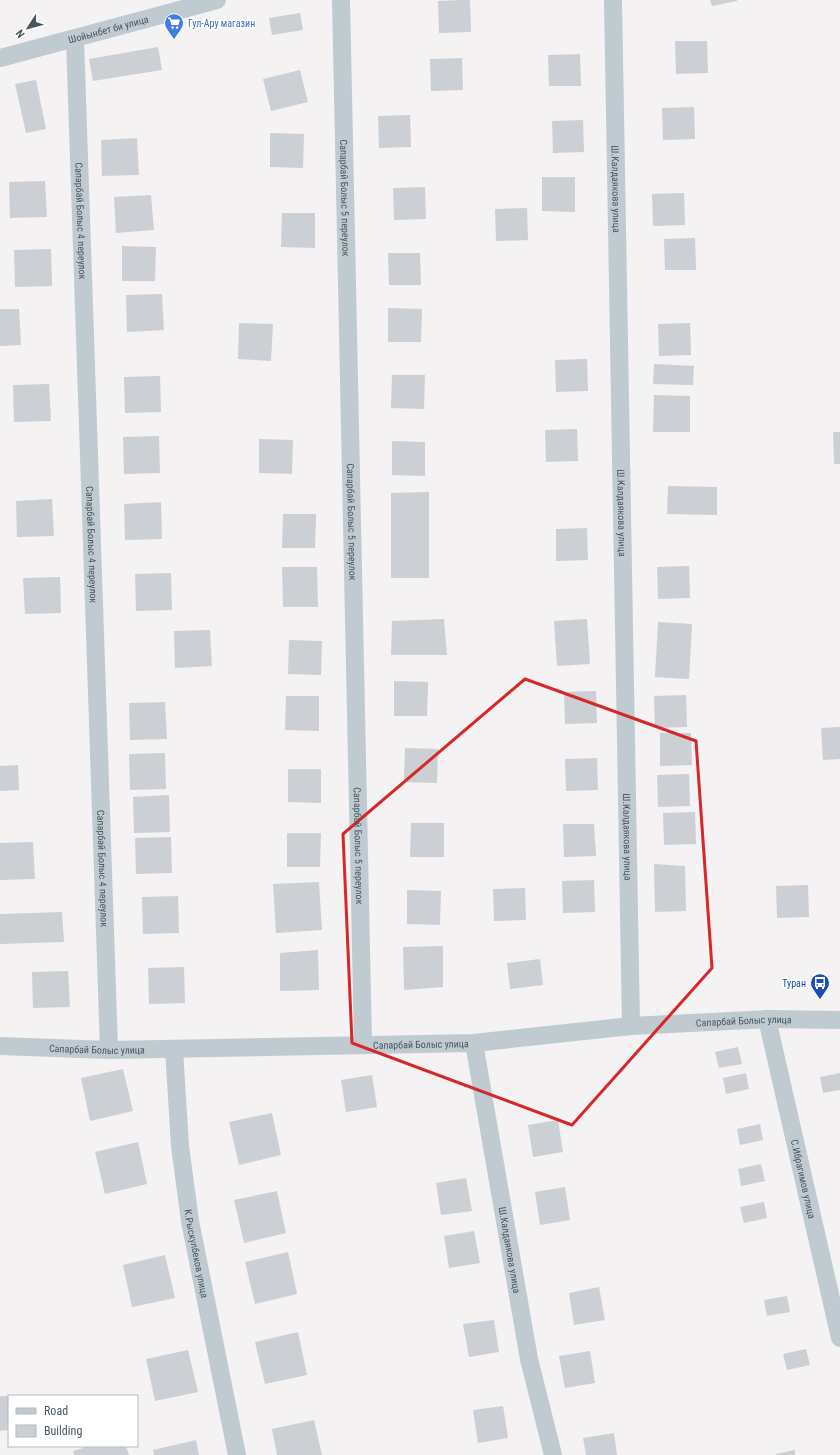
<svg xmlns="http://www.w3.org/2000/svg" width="840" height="1455" font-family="'Roboto Condensed',sans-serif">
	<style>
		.building { fill: #cccfd4 }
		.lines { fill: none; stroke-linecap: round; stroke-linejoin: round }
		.minor { stroke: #c0cad1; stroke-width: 18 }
		.marked { fill: none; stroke: #d62828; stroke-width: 3; stroke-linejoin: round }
		.labels { text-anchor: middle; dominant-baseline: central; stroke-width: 3.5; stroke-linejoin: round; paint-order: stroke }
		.shop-label { font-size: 10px; fill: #366cbe; stroke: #fff; text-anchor: start }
		.street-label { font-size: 10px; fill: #495660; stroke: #fff }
		.transit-label { font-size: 10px; fill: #164399; stroke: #fff; text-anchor: end }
	</style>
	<rect width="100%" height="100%" fill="#f4f2f2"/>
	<g class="building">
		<polygon points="462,0 470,0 471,32 439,33 438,1"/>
		<polygon points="710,0 737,0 737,1 712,6"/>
		<polygon points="300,13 303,30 272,35 269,18"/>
		<polygon points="675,41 707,41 708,73 676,74"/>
		<polygon points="158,47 162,70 93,81 89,59"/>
		<polygon points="580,54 581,86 549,86 548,55"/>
		<polygon points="462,58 463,90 431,91 430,59"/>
		<polygon points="300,70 308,102 271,111 263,79"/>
		<polygon points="36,80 46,129 26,133 15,84"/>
		<polygon points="694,107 695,139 663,140 662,108"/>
		<polygon points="410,115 411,147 379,148 378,116"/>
		<polygon points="583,120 584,152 553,153 552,121"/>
		<polygon points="270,133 304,134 303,168 270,167"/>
		<polygon points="137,138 139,175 102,176 101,140"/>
		<polygon points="542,177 575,177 575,212 542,211"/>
		<polygon points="45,181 47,217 10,218 9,182"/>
		<polygon points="425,187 426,219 394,220 393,188"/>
		<polygon points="684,193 685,225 653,226 652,194"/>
		<polygon points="151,195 154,230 116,233 114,197"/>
		<polygon points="527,208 528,240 496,241 495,209"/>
		<polygon points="282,213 315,213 315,248 281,247"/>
		<polygon points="695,238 696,270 665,270 664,239"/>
		<polygon points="122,246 156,247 155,281 122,281"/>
		<polygon points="51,249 52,286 15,287 14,250"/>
		<polygon points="388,253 420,253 421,285 389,285"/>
		<polygon points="162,294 164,330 127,332 126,295"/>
		<polygon points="388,308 422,309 421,342 388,342"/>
		<polygon points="0,309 19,309 21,345 0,346"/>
		<polygon points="239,323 273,324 271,361 238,359"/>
		<polygon points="690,323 691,355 659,356 658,324"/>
		<polygon points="587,359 588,391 556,392 555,360"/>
		<polygon points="654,364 694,366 693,385 653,384"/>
		<polygon points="392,375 425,375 424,409 391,408"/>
		<polygon points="160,376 161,412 125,413 124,377"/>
		<polygon points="49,384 51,421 14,422 13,385"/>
		<polygon points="654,395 690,396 690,432 653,432"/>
		<polygon points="577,429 578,461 546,462 545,430"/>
		<polygon points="833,432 840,432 840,464 834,464"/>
		<polygon points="159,436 160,473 124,474 123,437"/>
		<polygon points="259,439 293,440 292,474 259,473"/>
		<polygon points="392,441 425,442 425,476 392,475"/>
		<polygon points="668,486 717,487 717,515 667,514"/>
		<polygon points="429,492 429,578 391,578 391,493"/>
		<polygon points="52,499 54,536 17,537 16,501"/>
		<polygon points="161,502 162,539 125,540 124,504"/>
		<polygon points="283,514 316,514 315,548 282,548"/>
		<polygon points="587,528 588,560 556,561 556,529"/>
		<polygon points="689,566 690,598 658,599 657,567"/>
		<polygon points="282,567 317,567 318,607 283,607"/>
		<polygon points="171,573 172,610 136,611 135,574"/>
		<polygon points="60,577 61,613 25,614 23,578"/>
		<polygon points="444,619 447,655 391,655 392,621"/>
		<polygon points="587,619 590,664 557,666 554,621"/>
		<polygon points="658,622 692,624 689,679 655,677"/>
		<polygon points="210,630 212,666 175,668 174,631"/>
		<polygon points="289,640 322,641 321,675 288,674"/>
		<polygon points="394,681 428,682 427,716 394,716"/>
		<polygon points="596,691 597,723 565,724 564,692"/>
		<polygon points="686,695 687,727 655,728 654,696"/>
		<polygon points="286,696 319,696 319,731 285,730"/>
		<polygon points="165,702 167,739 130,740 129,703"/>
		<polygon points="840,727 840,759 823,760 821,728"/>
		<polygon points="660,733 691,733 692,765 660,766"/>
		<polygon points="405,748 438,749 437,783 404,782"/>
		<polygon points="165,753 166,789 130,790 129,754"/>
		<polygon points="597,758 598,790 566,791 565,759"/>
		<polygon points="18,765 19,790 0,791 0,766"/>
		<polygon points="288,769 321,769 321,803 288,802"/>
		<polygon points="689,774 690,806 658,807 657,775"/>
		<polygon points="169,795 170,832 134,833 133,797"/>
		<polygon points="695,812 696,844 664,845 663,813"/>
		<polygon points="411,823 444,823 444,857 410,857"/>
		<polygon points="563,824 594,824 596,856 564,857"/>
		<polygon points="287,833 321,833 320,867 287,867"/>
		<polygon points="171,837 172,873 136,874 135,838"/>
		<polygon points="33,842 35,879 0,880 0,843"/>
		<polygon points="654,864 685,866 686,911 655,912"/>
		<polygon points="594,880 595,912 563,913 562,881"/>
		<polygon points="319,882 322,930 276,933 273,884"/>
		<polygon points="808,885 809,917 777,918 776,886"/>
		<polygon points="525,888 526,920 494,921 493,889"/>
		<polygon points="407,890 441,891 440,925 407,924"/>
		<polygon points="178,896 179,933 143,934 142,897"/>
		<polygon points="62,912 64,942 0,944 0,914"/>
		<polygon points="443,946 443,987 404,990 403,947"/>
		<polygon points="318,950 319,990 280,991 280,953"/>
		<polygon points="540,959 543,985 510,989 507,963"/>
		<polygon points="184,967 185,1003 149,1004 148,968"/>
		<polygon points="68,971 70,1007 33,1008 32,972"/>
		<polygon points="738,1047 742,1064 719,1068 715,1052"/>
		<polygon points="123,1069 133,1111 90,1121 81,1078"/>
		<polygon points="746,1073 749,1089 726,1094 723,1078"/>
		<polygon points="840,1073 840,1090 823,1093 820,1077"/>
		<polygon points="372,1075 377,1107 346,1112 341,1080"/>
		<polygon points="272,1113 281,1155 239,1165 229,1122"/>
		<polygon points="558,1120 563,1152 533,1157 528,1125"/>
		<polygon points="760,1124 763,1140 740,1145 737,1129"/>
		<polygon points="138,1142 147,1184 105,1194 95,1152"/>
		<polygon points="761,1164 765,1181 741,1186 738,1169"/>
		<polygon points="466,1178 472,1211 441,1215 436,1183"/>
		<polygon points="565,1187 570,1220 540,1225 535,1192"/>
		<polygon points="277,1191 286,1233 244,1243 234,1200"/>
		<polygon points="764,1202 767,1218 744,1223 740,1207"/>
		<polygon points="474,1231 480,1263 449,1268 444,1236"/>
		<polygon points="288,1252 297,1294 255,1304 245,1262"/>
		<polygon points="165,1255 175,1298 132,1307 123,1265"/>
		<polygon points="599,1287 605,1320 574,1325 569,1293"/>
		<polygon points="787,1296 790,1312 767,1316 764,1300"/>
		<polygon points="494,1320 499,1352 469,1357 463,1324"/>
		<polygon points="298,1332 307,1375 265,1384 255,1342"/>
		<polygon points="806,1349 810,1365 787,1370 783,1354"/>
		<polygon points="188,1350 198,1392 155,1401 146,1359"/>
		<polygon points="590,1351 595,1383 565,1388 559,1356"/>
		<polygon points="0,1396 9,1396 9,1430 0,1431"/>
		<polygon points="503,1406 508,1438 478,1443 473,1410"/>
		<polygon points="314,1420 322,1455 277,1455 272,1429"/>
		<polygon points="614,1433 617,1455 586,1455 583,1438"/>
		<polygon points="196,1440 199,1455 154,1455 153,1450"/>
		<polygon points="90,1446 126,1446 129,1455 74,1455 73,1451"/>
		<polygon points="795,1450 795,1455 776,1455 776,1454"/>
	</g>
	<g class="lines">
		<g class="minor">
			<path id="s1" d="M341 0 363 1044"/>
			<path id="s2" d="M613 0 631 1026"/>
			<path id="s3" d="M75 39 109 1050"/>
			<path id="s4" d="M0 58 217 0"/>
			<path id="s5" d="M767 1019 840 1338"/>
			<path id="s6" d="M474 1043 529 1359 553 1455"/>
			<path id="s7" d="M0 1046 109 1050 474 1043 631 1026 767 1019 840 1020"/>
			<path id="s8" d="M174 1049 180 1146 190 1221 237 1455"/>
		</g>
	</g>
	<path class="marked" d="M525 679 696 741 712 968 572 1125 352 1043 343 834Z"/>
	<defs>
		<g id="supermarket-pin" transform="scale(1)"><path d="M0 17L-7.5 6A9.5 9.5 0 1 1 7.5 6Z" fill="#3f7fe0" stroke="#fff"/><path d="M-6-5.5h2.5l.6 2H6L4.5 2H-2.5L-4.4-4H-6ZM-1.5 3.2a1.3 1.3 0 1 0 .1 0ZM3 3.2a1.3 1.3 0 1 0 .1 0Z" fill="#fff"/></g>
		<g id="bus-pin" transform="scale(1)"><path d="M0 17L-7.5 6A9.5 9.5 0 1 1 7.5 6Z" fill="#1a4fb4" stroke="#fff"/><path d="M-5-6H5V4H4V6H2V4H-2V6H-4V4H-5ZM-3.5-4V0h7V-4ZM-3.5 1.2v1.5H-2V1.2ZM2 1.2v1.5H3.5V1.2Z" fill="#fff"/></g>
	</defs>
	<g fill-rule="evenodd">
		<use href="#supermarket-pin" x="174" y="23"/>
		<use href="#bus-pin" x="820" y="983"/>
	</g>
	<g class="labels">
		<g class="shop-label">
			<text x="188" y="23">Гул-Ару магазин</text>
		</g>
		<g class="street-label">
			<text stroke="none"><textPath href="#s4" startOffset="112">Шойынбет би улица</textPath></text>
			<text stroke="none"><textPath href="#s2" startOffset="189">Ш.Калдаякова улица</textPath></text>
			<text stroke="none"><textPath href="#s1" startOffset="198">Сапарбай Болыс 5 переулок</textPath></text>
			<text stroke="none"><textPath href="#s3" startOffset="182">Сапарбай Болыс 4 переулок</textPath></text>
			<text stroke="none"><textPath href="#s2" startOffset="513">Ш.Калдаякова улица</textPath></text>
			<text stroke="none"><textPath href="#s1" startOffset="522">Сапарбай Болыс 5 переулок</textPath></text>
			<text stroke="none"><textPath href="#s3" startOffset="506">Сапарбай Болыс 4 переулок</textPath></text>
			<text stroke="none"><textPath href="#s2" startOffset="837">Ш.Калдаякова улица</textPath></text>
			<text stroke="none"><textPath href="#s1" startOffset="846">Сапарбай Болыс 5 переулок</textPath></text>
			<text stroke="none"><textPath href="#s3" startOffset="830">Сапарбай Болыс 4 переулок</textPath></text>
			<text stroke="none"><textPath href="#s7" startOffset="745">Сапарбай Болыс улица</textPath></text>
			<text stroke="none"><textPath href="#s7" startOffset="421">Сапарбай Болыс улица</textPath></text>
			<text stroke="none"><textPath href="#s7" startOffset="97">Сапарбай Болыс улица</textPath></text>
			<text stroke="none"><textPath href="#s5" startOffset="164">С.Ибрагимов улица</textPath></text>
			<text stroke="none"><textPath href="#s6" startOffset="210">Ш.Калдаякова улица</textPath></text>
			<text stroke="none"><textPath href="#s8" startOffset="206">К.Рыскулбеков улица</textPath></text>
		</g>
		<g class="transit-label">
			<text x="806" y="983">Туран</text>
		</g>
	</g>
	<rect x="8" y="1395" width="130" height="52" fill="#ffffff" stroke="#b6bbbf"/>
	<rect x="16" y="1408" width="20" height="6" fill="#c0cad1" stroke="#b6bbbf"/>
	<text x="44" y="1415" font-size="12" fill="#495660">Road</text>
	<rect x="16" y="1425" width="20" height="12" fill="#cccfd4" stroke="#b6bbbf"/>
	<text x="44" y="1435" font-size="12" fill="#495660">Building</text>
	<g transform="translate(28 28) rotate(234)" stroke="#ffffff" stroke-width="3" paint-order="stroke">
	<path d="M0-3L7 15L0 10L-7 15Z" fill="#495660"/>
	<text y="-6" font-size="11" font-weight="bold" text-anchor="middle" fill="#495660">N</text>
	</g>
</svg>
